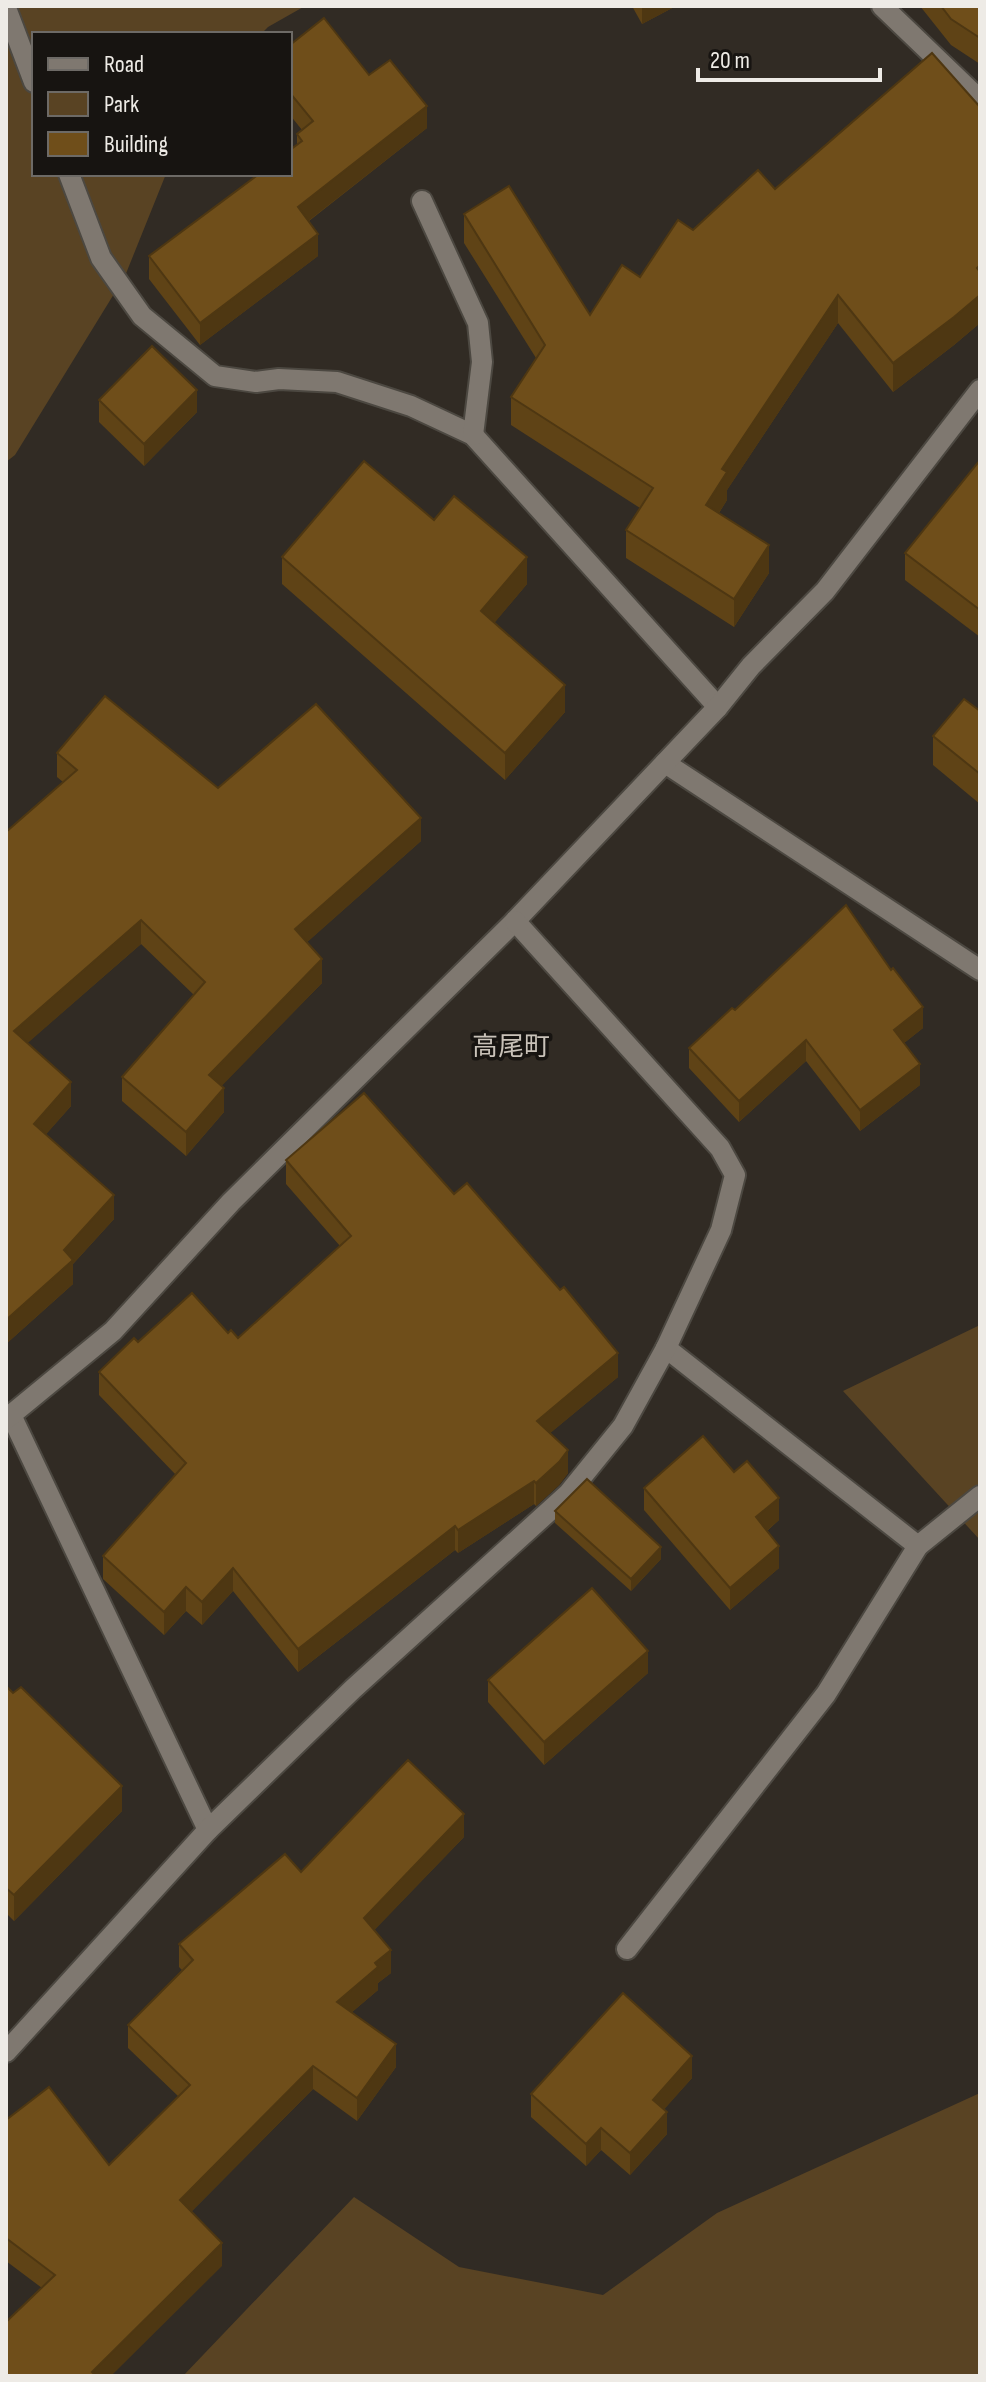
<svg xmlns="http://www.w3.org/2000/svg" width="986" height="2382" font-family="'Sofia Sans Condensed','Noto Sans JP',sans-serif">
	<style>
		.green { fill: #594323 }
		.lines { fill: none; stroke-linecap: round; stroke-linejoin: round }
		.minor-casing { stroke: #4c4841; stroke-width: 24 }
		.minor { stroke: #7f7870; stroke-width: 20 }
		.wall { fill: #5f4316 }
		.shaded-wall { fill: #4e3712 }
		.building { fill: #6f4e1a; stroke: #4e3712; stroke-width: 2 }
		.labels { text-anchor: middle; dominant-baseline: central; stroke-width: 7; stroke-linejoin: round; paint-order: stroke }
		.quarter-label { font-size: 26px; fill: #c9c2b9; stroke: #171411 }
	</style>
	<rect width="100%" height="100%" fill="#312b24"/>
	<g class="green">
		<polygon points="6,6 305,6 268,27 261,34 34,34 34,174 166,174 125,276 15,455 6,462"/>
		<polygon points="980,1325 980,1540 843,1391"/>
		<polygon points="980,2093 980,2376 183,2376 354,2197 459,2267 603,2295 717,2213"/>
	</g>
	<g class="lines">
		<g class="minor-casing">
			<g id="minor">
				<polyline points="882,6 980,100"/>
				<polyline points="6,8 34,82"/>
				<polyline points="69,174 101,258 142,316 187,353 215,376 256,382 279,379 337,382 411,406 473,435 718,707"/>
				<polyline points="422,201 478,323 482,362 473,435"/>
				<polyline points="665,763 980,970"/>
				<polyline points="666,1348 918,1546"/>
				<polyline points="11,1415 208,1830"/>
				<polyline points="6,1419 113,1331 231,1202 515,921 718,707 751,666 825,591 980,390"/>
				<polyline points="627,1949 826,1694 918,1546 980,1496"/>
				<polyline points="6,2052 208,1830 353,1689 568,1494 623,1426 666,1348 721,1230 735,1175 720,1148 515,921"/>
			</g>
		</g>
		<use href="#minor" class="minor"/>
	</g>
	<g class="wall">
		<polygon points="632,6 676,6 642,24"/>
		<polygon points="920,6 980,6 980,64 951,45"/>
		<polygon points="290,45 369,75 427,128 309,221 318,256 200,345 149,279 149,256 297,146 297,134 302,130 290,115"/>
		<polygon points="980,107 980,323 954,345 893,392 838,323 727,490 727,500 719,513 769,573 734,627 626,558 626,530 640,508 511,425 511,397 536,358 464,243 464,214 590,315 640,277 693,230 775,189"/>
		<polygon points="99,400 197,412 144,466 99,422"/>
		<polygon points="980,460 980,637 905,580 905,553"/>
		<polygon points="434,520 527,584 494,623 565,712 505,780 282,584 282,557"/>
		<polygon points="980,711 980,804 933,765 933,736"/>
		<polygon points="57,753 218,788 421,841 307,942 322,983 221,1086 224,1112 186,1156 122,1101 122,1077 194,995 141,944 27,1043 71,1106 46,1134 114,1219 73,1264 73,1284 6,1344 6,832 63,782 57,777"/>
		<polygon points="735,1010 923,1028 904,1043 920,1085 860,1131 806,1061 739,1122 689,1068 689,1048"/>
		<polygon points="286,1160 454,1194 618,1377 550,1433 568,1473 559,1485 536,1506 534,1504 458,1553 455,1550 298,1672 233,1591 202,1625 186,1611 164,1635 103,1579 103,1556 176,1475 99,1395 99,1372 138,1342 228,1333 238,1338 340,1246 286,1184"/>
		<polygon points="734,1472 779,1520 767,1531 779,1568 730,1610 644,1510 644,1488"/>
		<polygon points="555,1511 661,1559 631,1591 555,1523"/>
		<polygon points="648,1673 544,1765 488,1702 488,1680"/>
		<polygon points="6,1686 122,1811 14,1921 6,1913"/>
		<polygon points="464,1837 374,1930 391,1973 378,1983 378,1990 352,2012 396,2067 357,2121 313,2089 191,2212 222,2266 42,2288 6,2261 6,2120 109,2165 178,2096 128,2048 128,2025 182,1970 179,1967 179,1944 301,1872"/>
		<polygon points="692,2078 664,2109 667,2134 630,2175 601,2150 586,2166 531,2117 531,2094"/>
	</g>
	<g class="shaded-wall">
		<polygon points="642,6 676,6 642,24"/>
		<polygon points="427,106 427,128 298,229 298,207"/>
		<polygon points="318,234 318,256 200,345 200,323"/>
		<polygon points="838,295 838,323 727,490 727,500 706,533 706,505 722,469"/>
		<polygon points="980,295 980,323 954,345 893,392 893,363"/>
		<polygon points="197,390 197,412 144,466 144,444"/>
		<polygon points="769,545 769,573 734,627 734,599"/>
		<polygon points="527,557 527,584 481,639 481,611"/>
		<polygon points="565,685 565,712 505,780 505,753"/>
		<polygon points="421,818 421,841 295,953 295,929"/>
		<polygon points="141,920 141,944 14,1055 14,1031"/>
		<polygon points="322,959 322,983 209,1099 209,1075"/>
		<polygon points="923,1007 923,1028 894,1051 894,1030"/>
		<polygon points="806,1040 806,1061 739,1122 739,1101"/>
		<polygon points="920,1064 920,1085 860,1131 860,1110"/>
		<polygon points="71,1082 71,1106 34,1148 34,1124"/>
		<polygon points="224,1088 224,1112 186,1156 186,1132"/>
		<polygon points="114,1195 114,1219 73,1264 73,1284 6,1344 6,1320 64,1250"/>
		<polygon points="618,1353 618,1377 537,1444 537,1421"/>
		<polygon points="568,1450 568,1473 559,1485 536,1506 536,1483"/>
		<polygon points="534,1481 534,1504 458,1553 458,1530"/>
		<polygon points="779,1498 779,1520 756,1540 756,1517"/>
		<polygon points="455,1526 455,1550 298,1672 298,1649"/>
		<polygon points="779,1546 779,1568 730,1610 730,1588"/>
		<polygon points="661,1547 661,1559 631,1591 631,1579"/>
		<polygon points="233,1568 233,1591 202,1625 202,1602"/>
		<polygon points="186,1587 186,1611 164,1635 164,1612"/>
		<polygon points="648,1651 648,1673 544,1765 544,1742"/>
		<polygon points="122,1786 122,1811 14,1921 14,1895"/>
		<polygon points="464,1814 464,1837 364,1941 364,1918"/>
		<polygon points="391,1950 391,1973 378,1983 378,1990 337,2025 337,2002 375,1963"/>
		<polygon points="396,2044 396,2067 357,2121 357,2098"/>
		<polygon points="692,2056 692,2078 653,2122 653,2100"/>
		<polygon points="313,2066 313,2089 180,2223 180,2200"/>
		<polygon points="667,2112 667,2134 630,2175 630,2153"/>
		<polygon points="601,2128 601,2150 586,2166 586,2144"/>
		<polygon points="222,2243 222,2266 111,2376 92,2376 92,2372"/>
	</g>
	<g class="building">
		<polygon points="941,6 980,6 980,38 951,19"/>
		<polygon points="324,18 369,75 390,60 427,106 298,207 318,234 200,323 149,256 259,174 290,174 290,150 302,141 297,134 313,121 290,93 290,45"/>
		<polygon points="932,53 980,107 980,265 977,268 980,272 980,295 954,317 893,363 838,295 722,469 727,472 706,505 769,545 734,599 626,530 653,488 511,397 545,345 464,214 509,186 590,315 622,265 640,277 678,220 693,230 758,170 775,189"/>
		<polygon points="152,346 197,390 144,444 99,400"/>
		<polygon points="980,460 980,610 905,553"/>
		<polygon points="364,461 434,520 454,496 527,557 481,611 565,685 505,753 282,557"/>
		<polygon points="105,696 218,788 316,704 421,818 295,929 322,959 209,1075 224,1088 186,1132 122,1077 205,982 141,920 14,1031 71,1082 34,1124 114,1195 64,1250 73,1260 6,1320 6,832 77,770 57,753"/>
		<polygon points="964,699 980,711 980,774 933,736"/>
		<polygon points="846,905 891,970 893,968 923,1007 894,1030 920,1064 860,1110 806,1040 739,1101 689,1048 732,1008 735,1010"/>
		<polygon points="364,1093 454,1194 467,1183 560,1290 564,1287 618,1353 537,1421 568,1450 559,1462 536,1483 534,1481 458,1530 455,1526 298,1649 233,1568 202,1602 186,1587 164,1612 103,1556 186,1463 99,1372 134,1338 138,1342 192,1293 228,1333 231,1330 238,1338 351,1236 286,1160"/>
		<polygon points="703,1436 734,1472 747,1461 779,1498 756,1517 779,1546 730,1588 644,1488"/>
		<polygon points="587,1479 661,1547 631,1579 555,1511"/>
		<polygon points="592,1588 648,1651 544,1742 488,1680"/>
		<polygon points="6,1686 13,1693 21,1687 122,1786 14,1895 6,1888"/>
		<polygon points="408,1760 464,1814 364,1918 391,1950 375,1963 378,1967 337,2002 396,2044 357,2098 313,2066 180,2200 222,2243 92,2372 96,2376 6,2376 6,2322 55,2275 6,2238 6,2120 49,2087 109,2165 190,2085 128,2025 193,1960 179,1944 285,1854 301,1872"/>
		<polygon points="623,1993 692,2056 653,2100 667,2112 630,2153 601,2128 586,2144 531,2094"/>
	</g>
	<g class="labels">
		<g class="quarter-label">
			<text x="511" y="1047">高尾町</text>
		</g>
	</g>
	<rect width="986" height="2382" fill="none" stroke="#eeebe6" stroke-width="16"/>
	<rect x="32" y="32" width="260" height="144" fill="#171411" stroke="#6d6a66" stroke-width="2"/>
	<rect x="48" y="58" width="40" height="12" fill="#7f7870" stroke="#6d6a66" stroke-width="2"/>
	<text x="104" y="72" font-size="24" fill="#eeebe6">Road</text>
	<rect x="48" y="92" width="40" height="24" fill="#594323" stroke="#6d6a66" stroke-width="2"/>
	<text x="104" y="112" font-size="24" fill="#eeebe6">Park</text>
	<rect x="48" y="132" width="40" height="24" fill="#6f4e1a" stroke="#6d6a66" stroke-width="2"/>
	<text x="104" y="152" font-size="24" fill="#eeebe6">Building</text>
	<path d="M698 68v12h182v-12" fill="none" stroke="#eeebe6" stroke-width="4"/>
	<text x="710" y="68" font-size="24" fill="#eeebe6" stroke="#171411" stroke-width="6" paint-order="stroke">20 m</text>
</svg>
